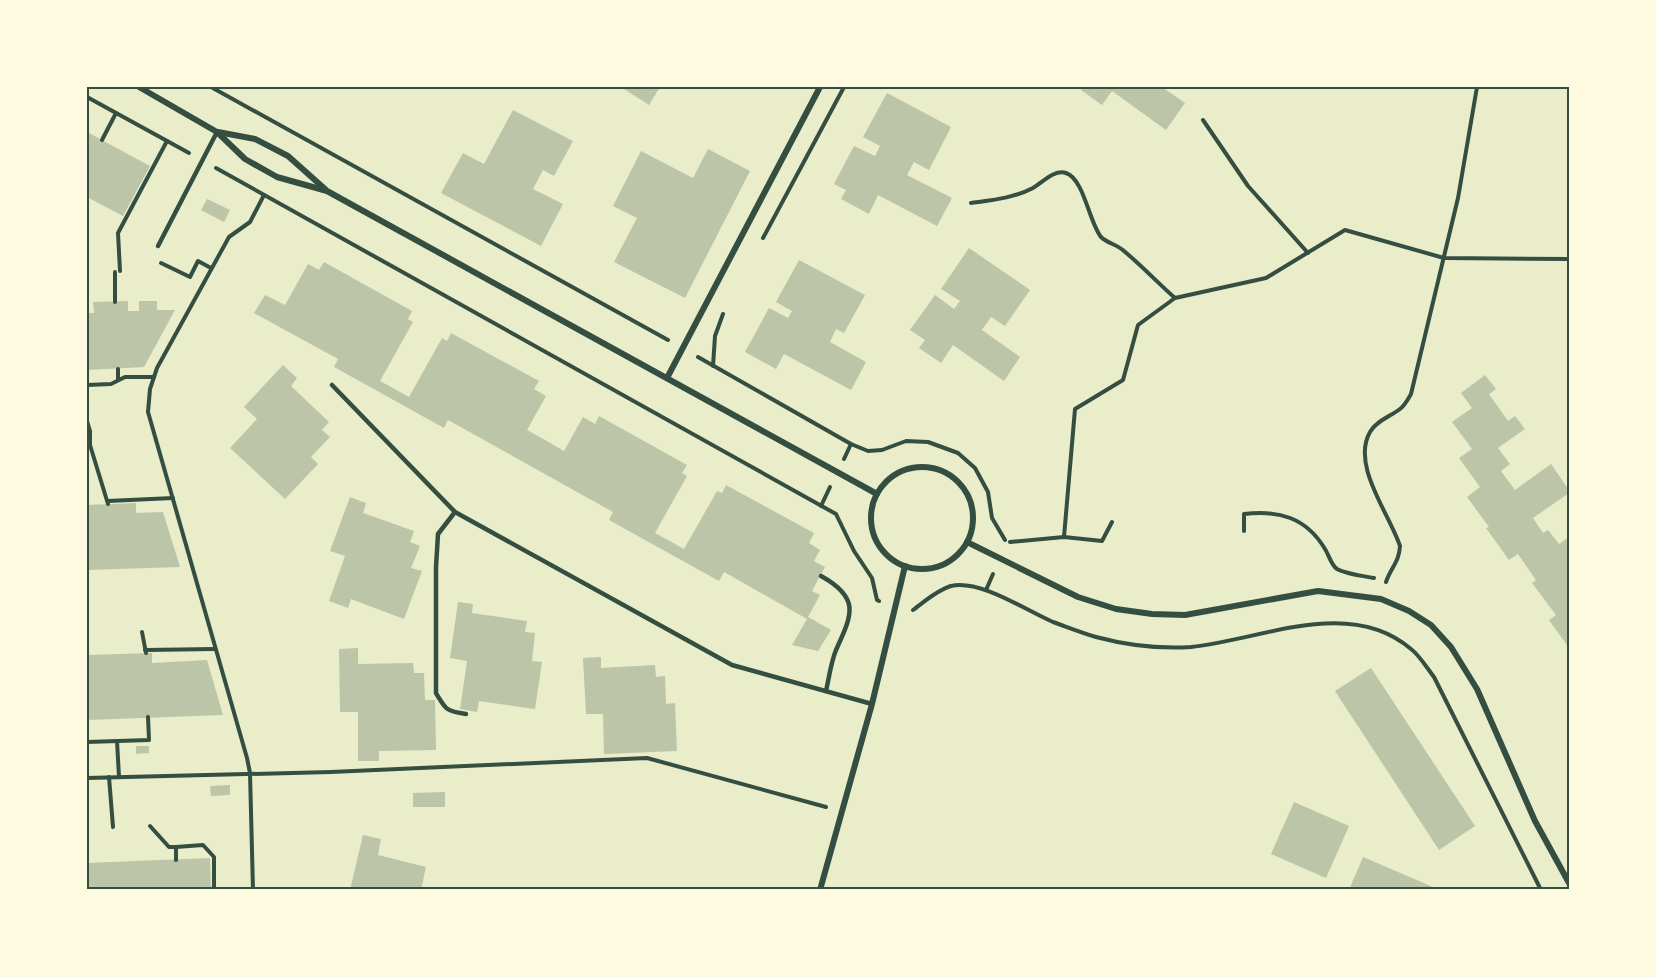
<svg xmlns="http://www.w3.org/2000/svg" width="1656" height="977" font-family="'PT Serif',serif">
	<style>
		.building { fill: #bcc5a7 }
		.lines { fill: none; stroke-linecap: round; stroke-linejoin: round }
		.path { stroke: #344e41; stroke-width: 4 }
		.service { stroke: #344e41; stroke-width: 4.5 }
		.minor { stroke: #344e41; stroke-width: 6 }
		.neatline { fill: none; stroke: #344e41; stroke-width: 2 }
	</style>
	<rect width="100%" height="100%" fill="#e9edc9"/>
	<g class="building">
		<polygon points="621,87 660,87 649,105"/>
		<polygon points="1083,87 1162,87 1185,103 1166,130 1112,91 1102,105 1081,90"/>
		<polygon points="887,93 951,127 929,170 914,162 907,175 952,198 937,226 878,195 869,214 841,199 846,190 834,184 854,146 875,156 880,146 863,137"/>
		<polygon points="513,110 573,141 554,176 543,170 533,189 563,204 541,246 441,193 463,153 484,164"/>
		<polygon points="87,132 150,166 123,216 87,197"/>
		<polygon points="708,149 750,171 685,298 614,262 637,218 613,206 641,151 693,178"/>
		<polygon points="207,199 230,210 224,222 201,210"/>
		<polygon points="969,248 1030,290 1005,326 991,317 982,330 1020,357 1004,381 953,345 941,363 919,348 925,340 910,330 935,295 954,309 960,301 941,289"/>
		<polygon points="799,260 865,295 844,333 836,329 830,342 866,362 851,390 784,354 776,369 745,352 769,308 788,318 792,311 776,302"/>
		<polygon points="324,262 412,311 408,319 413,322 380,381 393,388 409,397 442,338 447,341 451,333 539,381 534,389 546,396 527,430 545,440 564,451 583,417 595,424 599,416 687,465 682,473 687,476 655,533 684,549 717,491 722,493 726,485 814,533 809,543 820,550 814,561 825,567 812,591 820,595 808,617 831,630 818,651 792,645 807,619 724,572 719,581 609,520 613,512 448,420 444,428 334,367 338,359 254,313 265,295 285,305 308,264 319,270"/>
		<polygon points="128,301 128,311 139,311 139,301 157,301 157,310 175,310 144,367 87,370 87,313 94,313 93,302"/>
		<polygon points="283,365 297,378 291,386 329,422 322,430 330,437 311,457 318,464 285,499 230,448 257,419 244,407"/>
		<polygon points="1485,375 1496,389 1489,394 1508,421 1515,416 1525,429 1498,448 1510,464 1501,471 1515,490 1551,464 1569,490 1569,493 1533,518 1543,533 1548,530 1559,544 1569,537 1569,648 1549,620 1556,615 1532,583 1536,580 1518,554 1509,560 1486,528 1489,527 1467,497 1480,487 1459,458 1472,449 1452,422 1472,408 1461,393"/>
		<polygon points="350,497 366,503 363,513 414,531 410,542 420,546 411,568 422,571 404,619 351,599 348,608 329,601 345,556 330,551"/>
		<polygon points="136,503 136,513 163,512 180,567 87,570 87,505"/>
		<polygon points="458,602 473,604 472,613 527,621 525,632 535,633 532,661 542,662 535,709 479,701 477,712 460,709 467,661 450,658"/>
		<polygon points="358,648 358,664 413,663 414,673 424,673 425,700 435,700 436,750 379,751 379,761 358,761 358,712 340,712 339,649"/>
		<polygon points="152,653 152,663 207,660 223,715 87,720 87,655"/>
		<polygon points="601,657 601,668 655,665 656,677 665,676 666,704 675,703 677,751 604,754 603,714 586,714 583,658"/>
		<polygon points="1371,668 1475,826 1439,850 1335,691"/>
		<polygon points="136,746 149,746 149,753 136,754"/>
		<polygon points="230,785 230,795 211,796 210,786"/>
		<polygon points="445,792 445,807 413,807 413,793"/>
		<polygon points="1294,802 1349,826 1326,878 1271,854"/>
		<polygon points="363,835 381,839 378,855 426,867 421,890 350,890"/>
		<polygon points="1363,857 1440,890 1349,890"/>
		<polygon points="210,858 211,890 87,890 87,863"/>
	</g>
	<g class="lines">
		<g class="path">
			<polyline points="211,87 668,340"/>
			<polyline points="87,97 189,153"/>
			<polyline points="1203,120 1248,186 1308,253"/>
			<polyline points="102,140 116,113"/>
			<polyline points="216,168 836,514 854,551 872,578 877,600 879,601"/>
			<path d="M971 203C992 200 1014 198 1033 188 1042 183 1054 169 1066 173 1084 179 1089 222 1101 237 1107 243 1118 245 1124 251 1142 266 1158 283 1175 298L1266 278 1345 230 1444 258 1569 259"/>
			<polyline points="763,238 844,87"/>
			<polyline points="161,263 190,277 198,261 211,268"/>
			<polyline points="120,271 118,233 167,141"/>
			<polyline points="115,272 115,302"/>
			<polyline points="698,357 851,444"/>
			<polyline points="713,366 715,336 723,314"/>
			<polyline points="118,369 118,379"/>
			<polyline points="87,385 111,384 125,377 154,377"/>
			<polyline points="87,421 90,431 90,445 108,504"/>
			<polyline points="844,459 851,444 868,451 882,450 906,441 928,442 958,453 975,468 988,492 992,518 1005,540"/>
			<polyline points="108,501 173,498"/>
			<polyline points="821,506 830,487"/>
			<path d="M1244 531V514C1278 510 1306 517 1325 549 1329 555 1331 565 1337 569 1346 574 1363 576 1374 578"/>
			<polyline points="1064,537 1075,409 1123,380 1138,325 1175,298"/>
			<polyline points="1010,542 1064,537 1102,541 1112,522"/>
			<path d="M1386 582C1391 567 1399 563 1400 546 1389 513 1351 465 1370 432 1376 421 1391 416 1400 409 1405 405 1408 399 1411 394L1458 198 1477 87"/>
			<polyline points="986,590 993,574"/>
			<path d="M913 610C924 602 937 590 951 586 980 579 1027 611 1053 622 1067 627 1082 633 1096 637 1126 645 1160 649 1191 647 1261 640 1349 596 1411 649 1420 656 1427 668 1434 677L1541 890"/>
			<polyline points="142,632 146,653"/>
			<polyline points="145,650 215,649"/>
			<polyline points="117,741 119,777"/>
			<polyline points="87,742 149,740 148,717"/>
			<polyline points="109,777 113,827"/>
			<polyline points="87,778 331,772 647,758 826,807"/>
			<polyline points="150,826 169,847 176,847 176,860"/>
			<polyline points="176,847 203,845 214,857 214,890"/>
			<polyline points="253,890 250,773 247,758 148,412 150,389 157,368 229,237 250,222 264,195"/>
		</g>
		<g class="service">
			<polyline points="158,246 217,132"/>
			<polyline points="332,385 455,512 732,665 872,704"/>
			<path d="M455 512 438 534 436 567V693C446 710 446 711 466 714"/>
			<path d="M821 576C861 598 852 615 836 650 831 662 829 678 826 691"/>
		</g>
		<g class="minor">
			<polyline points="139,87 217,132 245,159 277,177 327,191 877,494"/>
			<polyline points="218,132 255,139 288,156 325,189"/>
			<polyline points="667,378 820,87"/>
			<circle cx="922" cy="518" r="51"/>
			<polyline points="967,542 1078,597 1116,609 1152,614 1185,615 1318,591 1381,599 1409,611 1431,625 1451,647 1477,689 1535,821 1569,883"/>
			<polyline points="820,890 872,704 905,566"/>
		</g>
	</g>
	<rect width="1656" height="977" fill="none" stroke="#fefae0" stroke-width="177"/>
	<rect x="88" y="88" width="1480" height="800" class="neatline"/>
</svg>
